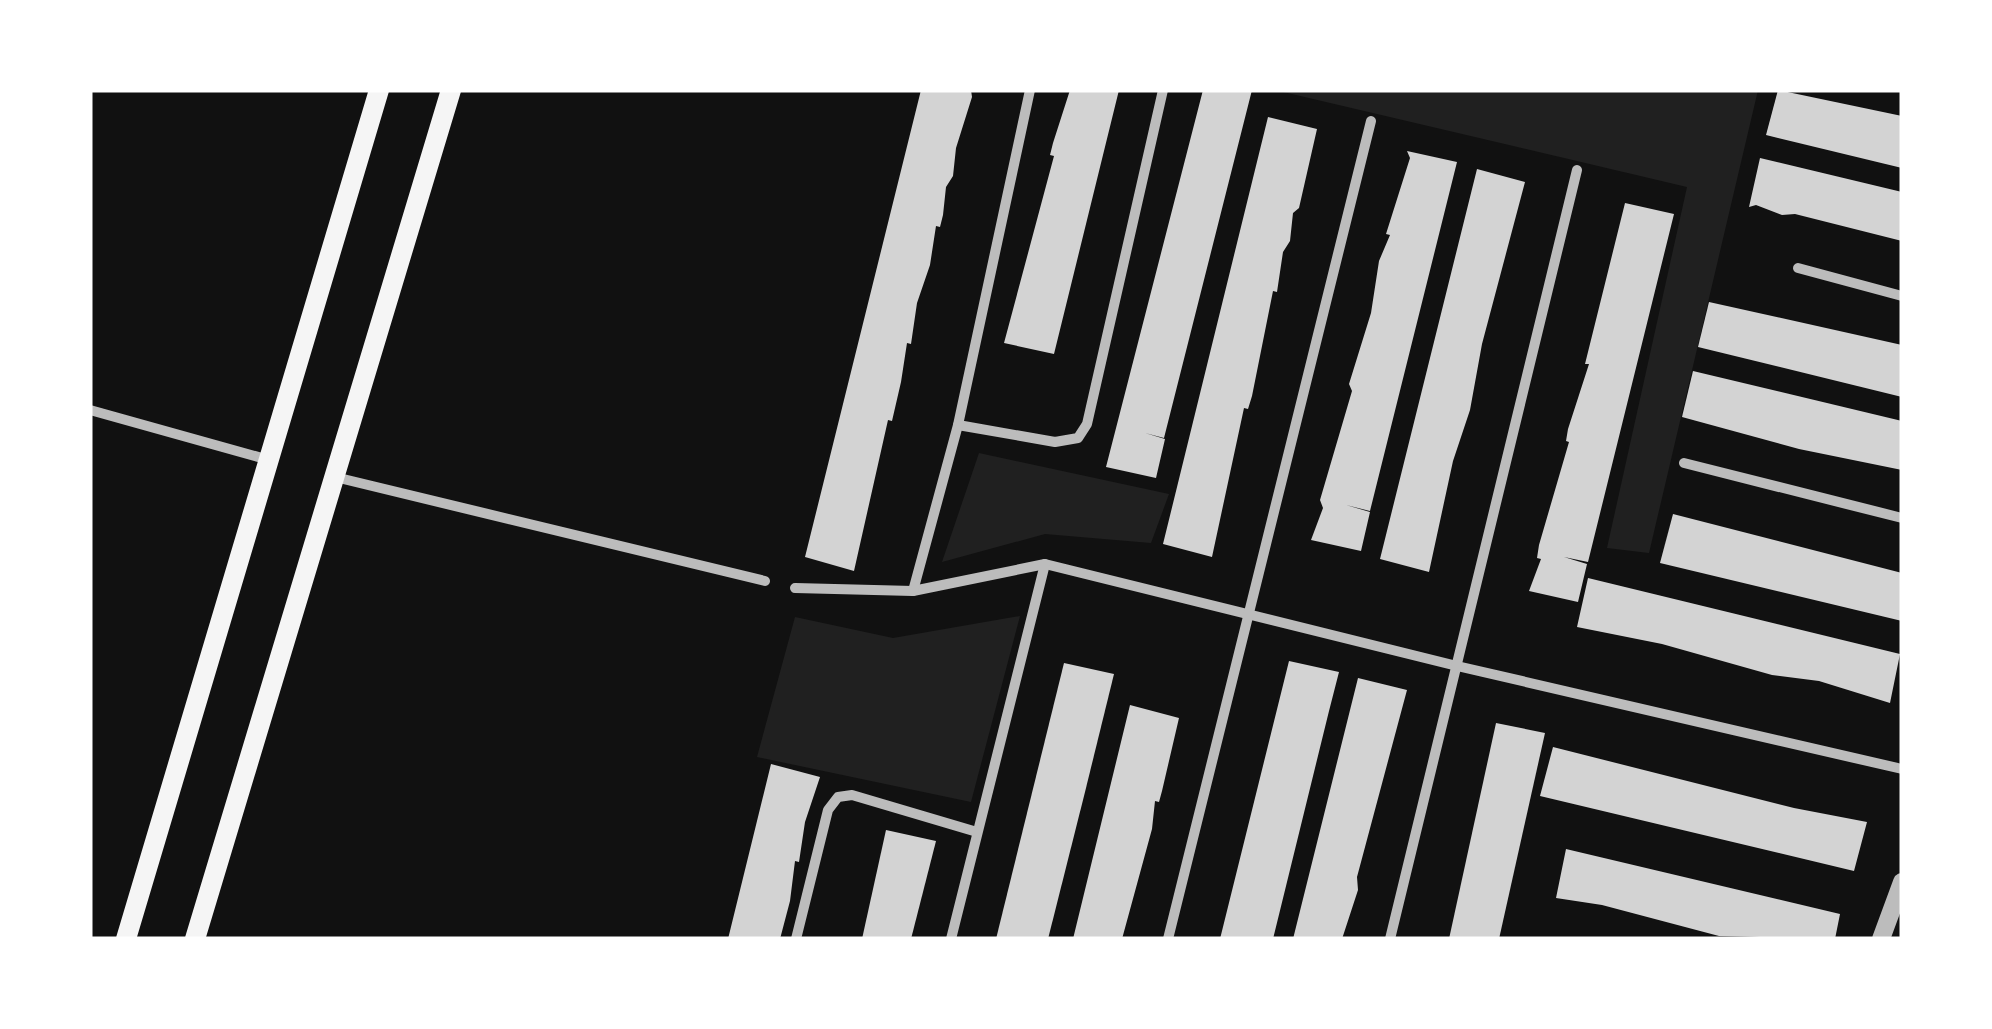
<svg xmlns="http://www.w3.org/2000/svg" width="1992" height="1029" font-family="Overpass,sans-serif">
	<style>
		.green { fill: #202020 }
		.building { fill: #d3d3d3 }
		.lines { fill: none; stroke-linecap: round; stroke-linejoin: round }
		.minor { stroke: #bcbcbc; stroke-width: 10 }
		.tertiary { stroke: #bcbcbc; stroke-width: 18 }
		.secondary { stroke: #f5f5f5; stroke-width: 20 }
	</style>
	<rect width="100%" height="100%" fill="#111"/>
	<g class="green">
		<polygon points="1275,90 1758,90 1649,553 1607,548 1687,187"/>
		<polygon points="979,453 1169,494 1151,543 1045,534 942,562"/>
		<polygon points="1020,616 971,802 757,757 795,617 893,638"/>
	</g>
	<g class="building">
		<polygon points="921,90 971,90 972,97 956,148 953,176 946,187 943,215 940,227 936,226 930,265 917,303 911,344 907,343 901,382 892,421 888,420 854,571 805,557"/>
		<polygon points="1070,90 1119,90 1054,354 1004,343 1054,156 1050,155 1053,143"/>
		<polygon points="1203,90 1252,90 1164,438 1145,433 1165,439 1156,478 1106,467"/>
		<polygon points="1778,90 1902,116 1902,168 1766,135"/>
		<polygon points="1268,117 1317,129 1299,208 1293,213 1290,241 1283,252 1277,292 1273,291 1252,396 1248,409 1244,408 1212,557 1163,544"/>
		<polygon points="1407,151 1457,162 1370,511 1346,505 1370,512 1361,551 1311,540 1323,508 1320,500 1352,391 1349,384 1371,313 1379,261 1390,235 1386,234 1410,158"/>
		<polygon points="1760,158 1902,192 1902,241 1795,214 1782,215 1756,205 1749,207"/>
		<polygon points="1477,169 1525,182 1482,344 1470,410 1453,461 1429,572 1380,559"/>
		<polygon points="1625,203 1674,214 1588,562 1564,557 1587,564 1578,602 1529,591 1541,559 1537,558 1539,545 1569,442 1566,441 1568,429 1589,364 1585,364"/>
		<polygon points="1709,302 1902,345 1902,397 1698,347"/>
		<polygon points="1693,371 1902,421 1902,470 1799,449 1682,417"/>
		<polygon points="1673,514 1902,573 1902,621 1660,563"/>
		<polygon points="1588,578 1900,654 1890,703 1819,681 1772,675 1662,644 1577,627"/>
		<polygon points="1289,661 1339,672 1329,711 1273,939 1220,939"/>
		<polygon points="1064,663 1114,674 1085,792 1048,939 996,939"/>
		<polygon points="1358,678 1407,690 1357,877 1358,890 1342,939 1293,939"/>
		<polygon points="1130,705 1179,718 1162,791 1159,802 1155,801 1152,829 1122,939 1073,939"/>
		<polygon points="1496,723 1545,733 1499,939 1449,939"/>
		<polygon points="1553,747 1794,808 1867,822 1854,871 1540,796"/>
		<polygon points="771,764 820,777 805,822 799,862 795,861 790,901 780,939 728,939"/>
		<polygon points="886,830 936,841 911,939 862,939"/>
		<polygon points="1566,849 1840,914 1835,939 1719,936 1602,905 1556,898"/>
	</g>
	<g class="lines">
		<g class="minor">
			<polyline points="1798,268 1902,296"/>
			<polyline points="90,410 269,460"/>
			<polyline points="958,425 1055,442 1078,438 1087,424 1163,90"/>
			<polyline points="1684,463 1902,518"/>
			<polyline points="335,477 765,581"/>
			<polyline points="795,588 913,591 1045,564 1457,666 1902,769"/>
			<polyline points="913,591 958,425 1030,90"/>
			<polyline points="796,939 828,810 838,797 852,795 977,832"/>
			<polyline points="951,939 1045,564"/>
			<polyline points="1168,939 1371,121"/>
			<polyline points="1390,939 1577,170"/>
		</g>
		<polyline class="tertiary" points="1881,939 1902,882"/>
		<g class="secondary">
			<polyline points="126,939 379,90"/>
			<polyline points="195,939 451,90"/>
		</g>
	</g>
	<rect width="1992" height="1029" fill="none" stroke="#ffffff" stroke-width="185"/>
</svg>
